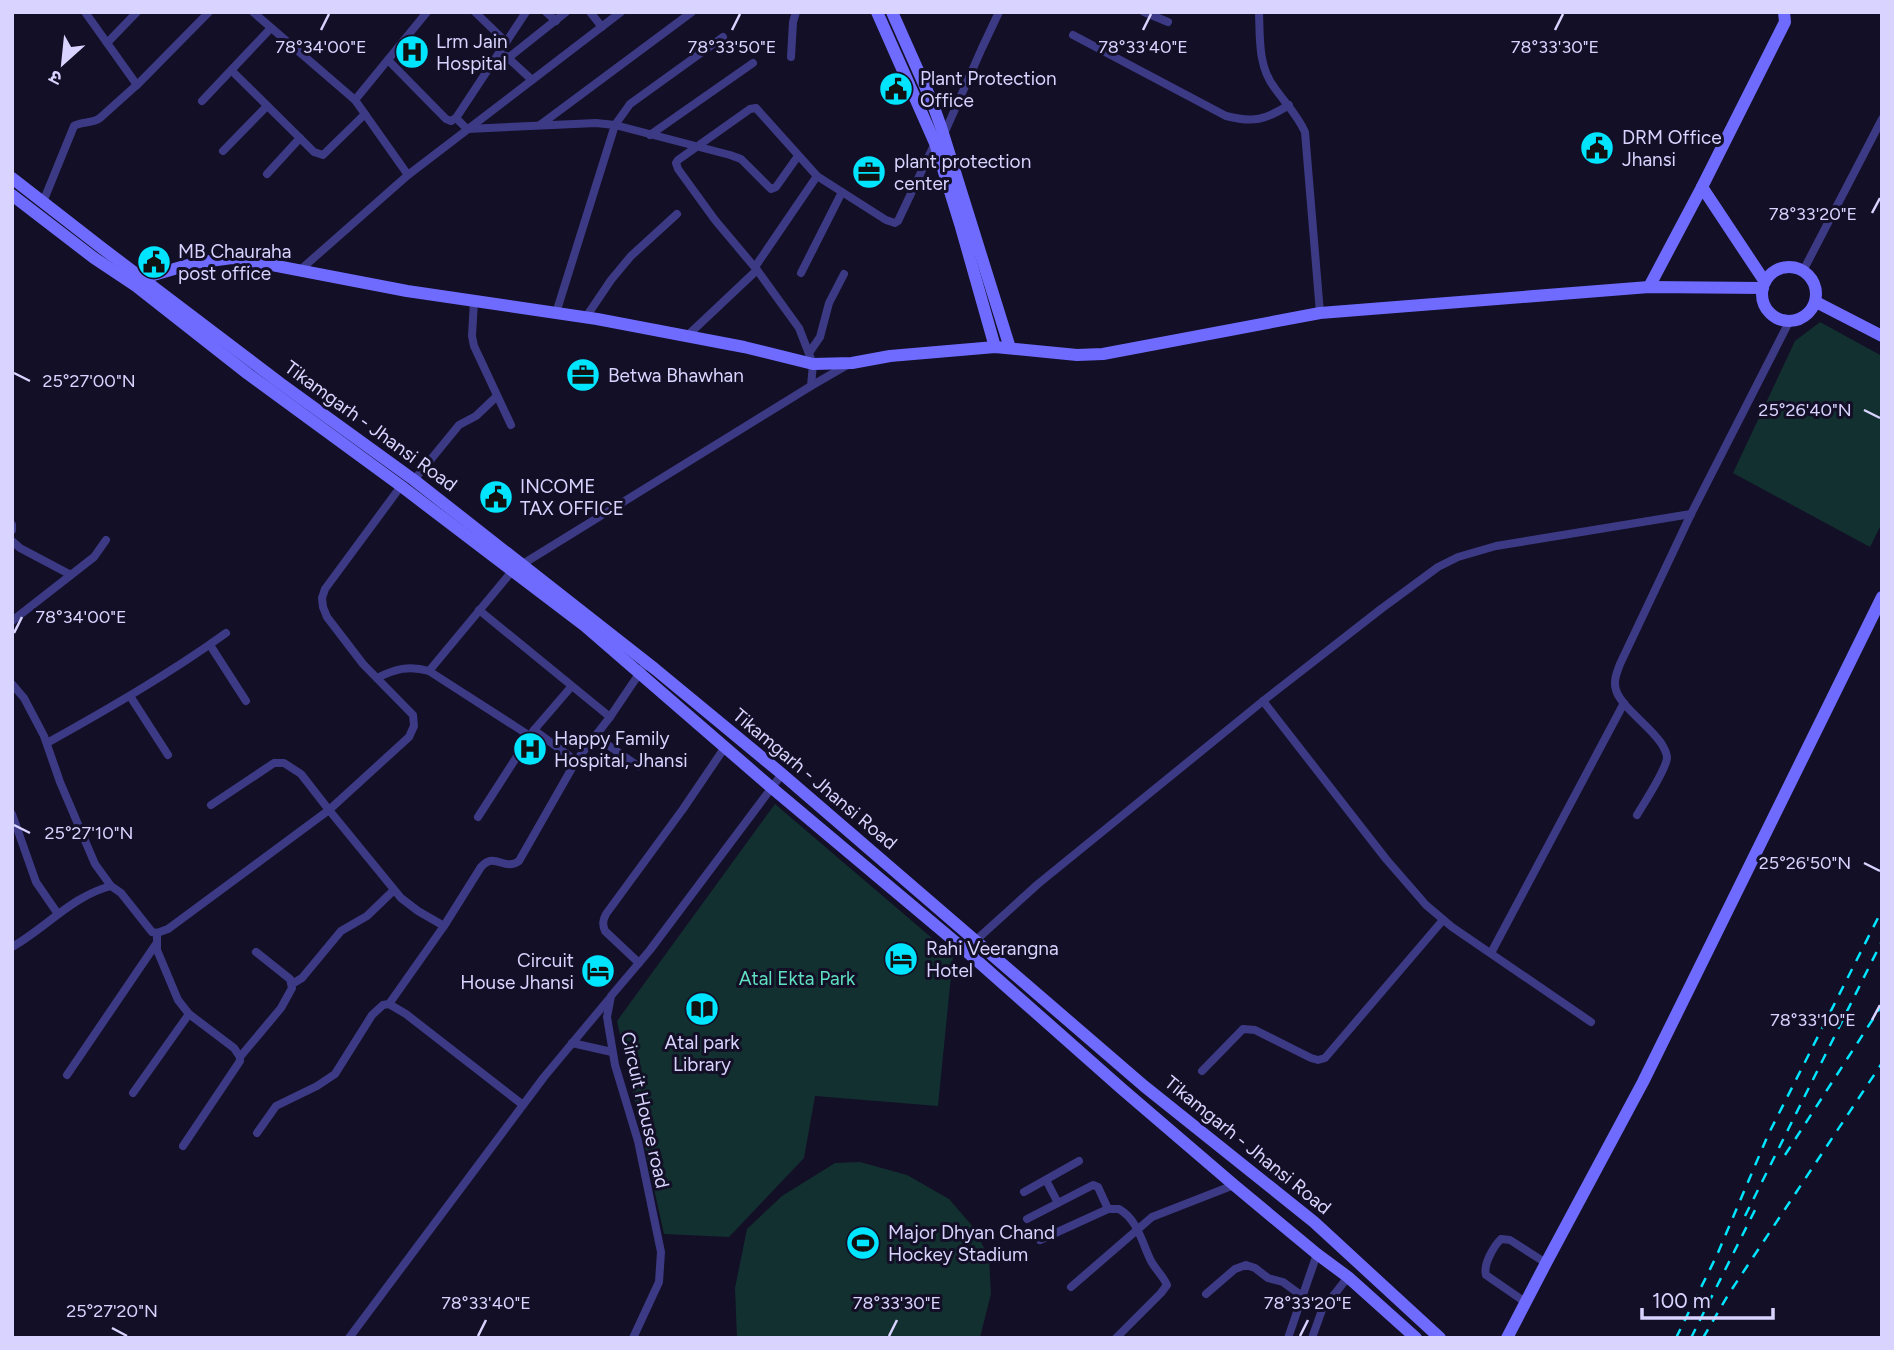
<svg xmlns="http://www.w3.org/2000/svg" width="1894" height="1350" font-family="Figtree,'Noto Sans Devanagari',sans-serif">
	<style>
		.green { fill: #12302f }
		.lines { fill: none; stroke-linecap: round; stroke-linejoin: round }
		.street { stroke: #3d3a85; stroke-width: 8 }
		.secondary { stroke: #6f6bff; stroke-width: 12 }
		.rail { stroke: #00e5ff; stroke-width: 2.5; stroke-dasharray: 10 9; stroke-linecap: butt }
		.ticks { fill: none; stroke: #d9d4ff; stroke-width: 2.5 }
		.labels { text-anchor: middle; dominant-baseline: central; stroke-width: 6; stroke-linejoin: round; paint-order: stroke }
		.poi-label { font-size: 19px; fill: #d9d4ff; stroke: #130f26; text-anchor: start }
		.street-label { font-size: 19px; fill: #d9d4ff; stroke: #130f26 }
		.park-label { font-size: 19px; fill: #5fe0c0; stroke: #130f26 }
		.ticks-label { font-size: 18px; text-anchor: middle; fill: #d9d4ff; stroke: #130f26; stroke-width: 6; stroke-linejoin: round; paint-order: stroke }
	</style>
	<rect width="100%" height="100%" fill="#130f26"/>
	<g class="green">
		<polygon points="1820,322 1882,356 1882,523 1870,547 1733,473 1795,341"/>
		<polygon points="775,804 953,956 938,1106 815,1096 804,1158 729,1237 664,1234 617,1021"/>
		<polygon points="860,1162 907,1175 949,1199 974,1228 989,1258 991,1294 980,1337 737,1338 735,1288 747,1229 782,1196 835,1163"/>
	</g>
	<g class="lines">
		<g class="street">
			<polyline points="85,12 137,85"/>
			<polyline points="253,12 355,100 408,175"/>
			<polyline points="475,12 506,42"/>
			<polyline points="526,12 456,118 467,129 596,123 615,125 730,155 741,159 771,189 776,187 798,156"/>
			<polyline points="546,12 556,21"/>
			<polyline points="590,12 602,27"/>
			<polyline points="1144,12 1168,22"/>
			<path d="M1259 12C1260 37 1258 66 1274 87 1285 103 1297 114 1305 132L1320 313"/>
			<path d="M1073 35 1226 116C1254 123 1265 120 1289 105"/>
			<polyline points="107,43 137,12"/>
			<polyline points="506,56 532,80"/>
			<polyline points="791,57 793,22 796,12"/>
			<polyline points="508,58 566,12"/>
			<polyline points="388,60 446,119 451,121 456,118"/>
			<polyline points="232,71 314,152 323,155 365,114"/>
			<polyline points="355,100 427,12"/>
			<polyline points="202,101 271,28"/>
			<polyline points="540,125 692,12"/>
			<polyline points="944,134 982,48 999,12"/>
			<polyline points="650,135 753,63"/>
			<polyline points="223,151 267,106"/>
			<polyline points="267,174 300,138"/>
			<path d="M43 202 74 126C82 121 92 124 100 118L140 82 209 12"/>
			<polyline points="755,267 817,176"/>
			<polyline points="299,271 408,175 621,12"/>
			<polyline points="1803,271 1882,119"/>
			<polyline points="801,273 842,192"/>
			<polyline points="474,301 472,336 474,346 511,425"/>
			<polyline points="556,313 615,125 630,104 723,37"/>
			<polyline points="586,317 611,280 631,256 677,214"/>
			<polyline points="687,336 757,270 715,220 678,169 676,163 678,160 750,109 756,108 817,176 886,220 895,223 898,221 935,143"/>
			<polyline points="809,353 820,337 829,303 844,274"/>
			<polyline points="811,386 849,364"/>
			<polyline points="414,480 459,425 476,416 497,396"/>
			<polyline points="12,525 12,530"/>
			<polyline points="12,541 20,548 71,575"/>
			<polyline points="479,610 610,717"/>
			<polyline points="12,621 85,564 94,557 106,540"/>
			<polyline points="210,645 246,701"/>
			<polyline points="429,671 513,570 811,386 813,364 799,328 757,270"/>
			<path d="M377 678C395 669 409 665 429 671L530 736"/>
			<polyline points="12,684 24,698 44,736 60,782 95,864 111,886"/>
			<polyline points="130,696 168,755"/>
			<polyline points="1263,701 1386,859 1426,905 1452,927 1591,1022"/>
			<polyline points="534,730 571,687"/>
			<polyline points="595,736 638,766"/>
			<path d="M47 743C108 709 169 674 226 633"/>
			<polyline points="211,805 274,763 284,763 301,774 329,810 401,898 418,911 444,926"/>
			<polyline points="12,814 36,882 58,914"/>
			<path d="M1637 815C1644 803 1666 770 1667 758 1667 752 1664 748 1661 743 1650 726 1621 707 1616 690 1613 681 1617 672 1620 664L1691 514 1789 322"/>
			<polyline points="478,817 534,730 576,761"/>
			<polyline points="157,933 157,950 178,1000 189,1014 234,1048 240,1057 240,1061 183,1146"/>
			<polyline points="975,941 1038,884 1263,701 1381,609 1438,567 1458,557 1496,546 1691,514"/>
			<path d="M12 947C46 928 72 896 111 886L121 893 152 932 157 933 168 929 329 810 409 737 414 726 413 715 363 664 327 617 323 607 322 598 325 589 401 486"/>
			<polyline points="1491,953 1624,703"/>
			<path d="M639 963 605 931C602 924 603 920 606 914L683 809 725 747"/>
			<polyline points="292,984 302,978 341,931 367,916 394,890"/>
			<path d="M389 1004 444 926 481 867C495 851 504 872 519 861L576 761 610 717 647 662"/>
			<polyline points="572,1043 612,1052"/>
			<polyline points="240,1057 281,1008 292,988 290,979 256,952"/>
			<polyline points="1202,1071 1243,1029 1255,1030 1311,1058 1318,1060 1325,1058 1443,920"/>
			<polyline points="67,1075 156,944"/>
			<polyline points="133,1093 189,1014"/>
			<polyline points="257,1133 276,1106 317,1086 335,1074 372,1015 383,1005 389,1004 406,1014 523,1105"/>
			<polyline points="1046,1180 1058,1203"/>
			<polyline points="1024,1192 1079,1161"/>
			<polyline points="1027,1219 1093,1185 1098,1187 1108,1209"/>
			<path d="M1040 1240 1108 1209H1119C1138 1220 1142 1243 1151 1261 1156 1270 1163 1276 1167 1285L1161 1293 1116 1338"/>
			<polyline points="1071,1287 1152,1217 1234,1185"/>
			<polyline points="1206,1294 1235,1269 1246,1265 1255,1268 1268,1278 1283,1282 1302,1296"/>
			<path d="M1525 1302 1486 1275C1483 1265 1493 1247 1501 1239L1510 1240 1546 1263"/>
			<polyline points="349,1338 544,1077 609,999"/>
			<polyline points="633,1338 659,1282 661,1252 638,1141 615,1065 607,1017 611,996 650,950 782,774"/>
			<polyline points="1288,1338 1317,1254"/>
			<polyline points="1312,1338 1322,1310 1348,1277"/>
		</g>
		<g class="secondary">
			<polyline points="877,12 935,143 961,227 995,347"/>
			<polyline points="892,12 932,102 941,127 1010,348"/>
			<polyline points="12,178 102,248 280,383 414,480 655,669 782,774 1144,1086 1314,1222 1440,1338"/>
			<polyline points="12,195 94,258 136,286 248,374 401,486 585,626 772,788 965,950 1122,1089 1234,1185 1317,1254 1348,1277 1416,1338"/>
			<circle cx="1789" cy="294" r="27"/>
			<polyline points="141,281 143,278 195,263 232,258 251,261 407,291 597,319 744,347 813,364 852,363 890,356 995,347 1077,355 1103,354 1320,313 1649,287 1763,288"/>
			<polyline points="1765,282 1702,187 1785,22 1784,12"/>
			<polyline points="1649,287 1702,187"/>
			<polyline points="1816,302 1882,336"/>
			<polyline points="1507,1338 1546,1263 1643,1082 1882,597"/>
		</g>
		<g class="rail">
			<polyline points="1785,1155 1882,1005"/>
			<polyline points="1745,1216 1882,941"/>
			<polyline points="1676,1338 1717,1255 1768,1135 1882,910"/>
			<polyline points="1691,1338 1755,1210"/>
			<polyline points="1703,1338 1728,1295 1882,1063"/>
		</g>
	</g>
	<path class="ticks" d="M321 30 329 14M732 30 740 14M1143 30 1151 14M1555 30 1563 14M1872 213 1880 198M14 373 30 381M1864 410 1880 418M14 633 22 617M14 825 30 833M1864 863 1880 871M1872 1020 1880 1005M112 1328 127 1336M478 1336 486 1320M889 1336 897 1320M1300 1336 1308 1320"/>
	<defs>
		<g id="hospital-disc" transform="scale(1.75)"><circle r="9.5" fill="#00e5ff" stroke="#130f26"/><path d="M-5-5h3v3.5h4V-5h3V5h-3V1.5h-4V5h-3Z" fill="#111"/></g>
		<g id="civic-disc" transform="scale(1.75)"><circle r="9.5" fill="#00e5ff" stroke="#130f26"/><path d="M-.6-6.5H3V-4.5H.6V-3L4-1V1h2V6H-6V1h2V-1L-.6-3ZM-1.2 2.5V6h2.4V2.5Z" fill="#111"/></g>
		<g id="office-disc" transform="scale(1.75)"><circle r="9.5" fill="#00e5ff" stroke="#130f26"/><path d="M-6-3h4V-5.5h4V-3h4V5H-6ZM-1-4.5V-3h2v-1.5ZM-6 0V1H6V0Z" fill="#111"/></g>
		<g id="hotel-disc" transform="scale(1.75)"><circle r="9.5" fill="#00e5ff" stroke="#130f26"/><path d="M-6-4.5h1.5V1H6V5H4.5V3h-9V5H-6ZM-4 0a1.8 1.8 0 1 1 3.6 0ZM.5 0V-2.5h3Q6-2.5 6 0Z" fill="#111"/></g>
		<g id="library-disc" transform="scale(1.75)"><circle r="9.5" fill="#00e5ff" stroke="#130f26"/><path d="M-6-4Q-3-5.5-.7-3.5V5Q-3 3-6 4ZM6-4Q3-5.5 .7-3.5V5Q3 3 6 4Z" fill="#111"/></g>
		<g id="stadium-disc" transform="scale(1.75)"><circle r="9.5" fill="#00e5ff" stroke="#130f26"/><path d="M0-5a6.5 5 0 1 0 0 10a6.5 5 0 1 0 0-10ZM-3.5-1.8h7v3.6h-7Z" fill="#111"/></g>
	</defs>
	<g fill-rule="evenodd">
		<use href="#hospital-disc" x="412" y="52"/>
		<use href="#civic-disc" x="896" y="89"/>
		<use href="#civic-disc" x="1597" y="148"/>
		<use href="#office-disc" x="869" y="172"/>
		<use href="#civic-disc" x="154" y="262"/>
		<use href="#office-disc" x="583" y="375"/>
		<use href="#civic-disc" x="496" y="497"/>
		<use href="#hospital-disc" x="530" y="749"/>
		<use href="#hotel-disc" x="901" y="959"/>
		<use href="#hotel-disc" x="598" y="971"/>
		<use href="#library-disc" x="702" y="1009"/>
		<use href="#stadium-disc" x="863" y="1243"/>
	</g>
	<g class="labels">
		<g class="poi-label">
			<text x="436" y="41">Lrm Jain<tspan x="436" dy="22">Hospital</tspan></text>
			<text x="920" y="78">Plant Protection<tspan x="920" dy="22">Office</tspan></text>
			<text x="1622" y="137">DRM Office<tspan x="1622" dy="22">Jhansi</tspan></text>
			<text x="894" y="161">plant protection<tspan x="894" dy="22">center</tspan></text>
			<text x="178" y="251">MB Chauraha<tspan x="178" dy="22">post office</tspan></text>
			<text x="608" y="375">Betwa Bhawhan</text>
			<text x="520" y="486">INCOME<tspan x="520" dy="22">TAX OFFICE</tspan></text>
			<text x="554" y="738">Happy Family<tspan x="554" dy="22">Hospital, Jhansi</tspan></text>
			<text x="926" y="948">Rahi Veerangna<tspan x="926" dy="22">Hotel</tspan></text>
			<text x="574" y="960" text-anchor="end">Circuit<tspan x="574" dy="22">House Jhansi</tspan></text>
			<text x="702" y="1042" text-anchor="middle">Atal park<tspan x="702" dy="22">Library</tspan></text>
			<text x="888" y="1232">Major Dhyan Chand<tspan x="888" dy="22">Hockey Stadium</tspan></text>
		</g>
		<g class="street-label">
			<text transform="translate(371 426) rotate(36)">Tikamgarh - Jhansi Road</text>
			<text transform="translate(815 779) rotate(40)">Tikamgarh - Jhansi Road</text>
			<text transform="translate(645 1110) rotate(77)">Circuit House road</text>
			<text transform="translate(1248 1145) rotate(39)">Tikamgarh - Jhansi Road</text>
		</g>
		<g class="park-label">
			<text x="797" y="978">Atal Ekta Park</text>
		</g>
	</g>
	<g class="ticks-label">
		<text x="321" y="53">78°34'00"E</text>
		<text x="732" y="53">78°33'50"E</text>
		<text x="1143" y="53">78°33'40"E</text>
		<text x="1555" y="53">78°33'30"E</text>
		<text x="1813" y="220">78°33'20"E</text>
		<text x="89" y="387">25°27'00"N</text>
		<text x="1805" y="416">25°26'40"N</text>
		<text x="81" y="623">78°34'00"E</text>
		<text x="89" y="839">25°27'10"N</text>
		<text x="1805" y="869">25°26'50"N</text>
		<text x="1813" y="1026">78°33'10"E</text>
		<text x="486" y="1309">78°33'40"E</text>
		<text x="897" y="1309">78°33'30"E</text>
		<text x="1308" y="1309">78°33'20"E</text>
		<text x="112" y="1317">25°27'20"N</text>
	</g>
	<rect width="1894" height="1350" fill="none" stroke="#d9d4ff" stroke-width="28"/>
	<g transform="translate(63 63) rotate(207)" stroke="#130f26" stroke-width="5" paint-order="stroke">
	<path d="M0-5L12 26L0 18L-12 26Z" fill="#d9d4ff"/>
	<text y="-10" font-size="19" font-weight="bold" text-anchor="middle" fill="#d9d4ff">उ</text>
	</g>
	<path d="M1642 1308v10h131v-10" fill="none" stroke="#d9d4ff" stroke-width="3.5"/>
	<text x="1652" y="1308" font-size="21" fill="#d9d4ff" stroke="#130f26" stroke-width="5" paint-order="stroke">100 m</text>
</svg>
